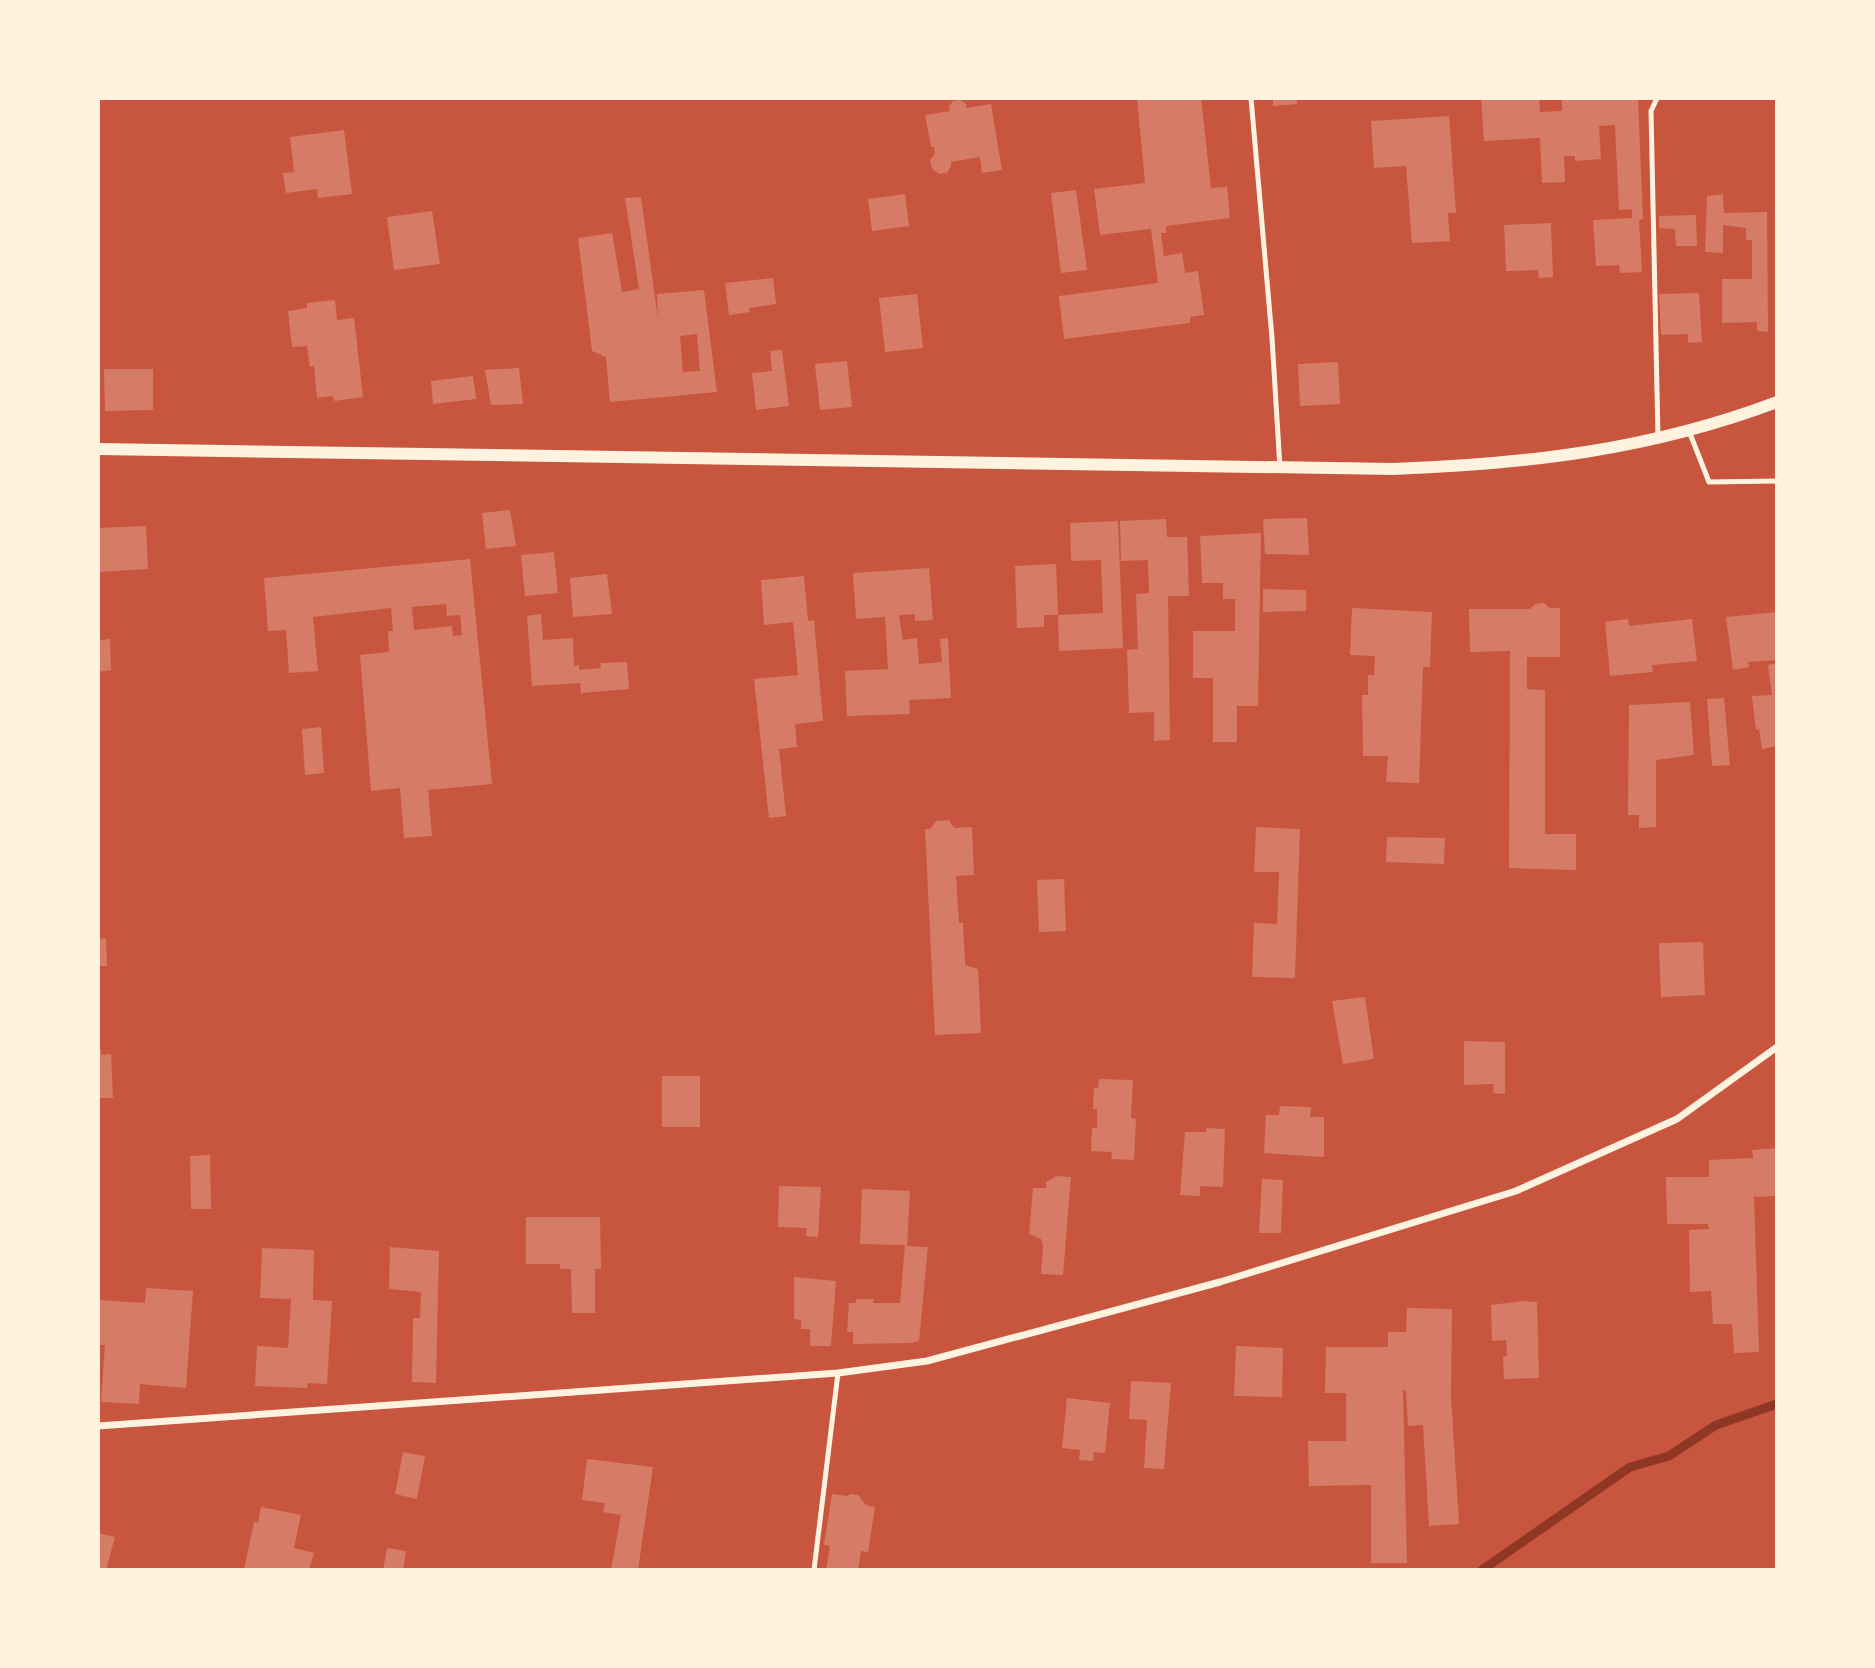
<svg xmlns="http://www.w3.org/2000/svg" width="1875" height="1668" font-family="'Exo 2',sans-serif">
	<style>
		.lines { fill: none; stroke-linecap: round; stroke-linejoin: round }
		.stream { stroke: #8f3625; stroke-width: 9 }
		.building { fill: #d67c66; fill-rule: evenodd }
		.service { stroke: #fff3e0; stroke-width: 5 }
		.minor { stroke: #fff3e0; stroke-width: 7 }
		.tertiary { stroke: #fff3e0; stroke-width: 12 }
	</style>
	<rect width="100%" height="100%" fill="#c8553d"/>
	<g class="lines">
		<polyline class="stream" points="1482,1570 1630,1467 1669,1456 1716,1425 1777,1404"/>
	</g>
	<g class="building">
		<polygon points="1137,98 1201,98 1211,188 1227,187 1230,218 1166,226 1166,233 1161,233 1164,256 1182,253 1185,273 1198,271 1204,315 1190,317 1190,323 1064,339 1059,296 1158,283 1151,229 1100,235 1094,189 1145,183"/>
		<polygon points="1273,98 1296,98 1297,104 1273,106"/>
		<polygon points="1481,98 1539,98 1540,112 1562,111 1562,98 1638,98 1643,219 1639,220 1642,272 1620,273 1619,265 1596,266 1593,220 1632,218 1632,209 1619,210 1615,125 1599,126 1601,159 1575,161 1575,156 1564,156 1565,182 1542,183 1540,138 1484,141"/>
		<polygon points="960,100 966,104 966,108 991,104 1002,170 982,173 980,157 951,162 951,166 947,173 939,174 932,169 930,160 935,154 934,147 931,147 925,115 950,111 949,106 953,101"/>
		<polygon points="1449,116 1456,213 1448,213 1450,241 1412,243 1406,166 1374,168 1371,121"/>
		<polygon points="344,130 352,194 318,198 317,189 286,193 283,173 294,172 290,137"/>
		<polygon points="1076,190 1087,270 1061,273 1051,193"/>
		<polygon points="905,194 909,226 872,231 868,199"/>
		<polygon points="1723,194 1724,213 1767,212 1768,332 1757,331 1757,322 1722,323 1722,279 1752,279 1752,240 1746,240 1746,228 1723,225 1723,253 1705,252 1707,196"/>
		<path d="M641 197 658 319 657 294 704 290 717 392 610 402 606 357 592 351 578 238 612 233 622 292 639 289 625 198ZM697 334 700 371 683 372 680 336Z"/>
		<polygon points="432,211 440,264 394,270 387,217"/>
		<polygon points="1696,215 1697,246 1676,246 1675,229 1659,228 1659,216"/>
		<polygon points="1551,223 1553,277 1539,278 1538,270 1506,271 1504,225"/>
		<polygon points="773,278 776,304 749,308 750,312 729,315 725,283"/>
		<polygon points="1699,293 1702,342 1688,343 1688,334 1661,335 1659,294"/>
		<polygon points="917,294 923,348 885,352 879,298"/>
		<polygon points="335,300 337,320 354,318 363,397 334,401 333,396 317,398 314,366 310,367 307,346 292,347 288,311 307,308 307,303"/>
		<polygon points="782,350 789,406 756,410 752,373 772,371 770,351"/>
		<polygon points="847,361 852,407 820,410 815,364"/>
		<polygon points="1338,362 1340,404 1300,406 1298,364"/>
		<polygon points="519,368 523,404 491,405 485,370"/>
		<polygon points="104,369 153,369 153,410 105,411"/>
		<polygon points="473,376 476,399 433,404 431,381"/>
		<polygon points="510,510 516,546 486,549 482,513"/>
		<polygon points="1307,518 1309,555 1265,554 1263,519"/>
		<polygon points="1166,519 1167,537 1187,537 1189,596 1168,596 1170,740 1154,741 1154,712 1129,713 1127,650 1138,649 1136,594 1149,593 1148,560 1121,561 1120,521"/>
		<polygon points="1118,521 1123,648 1059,651 1058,615 1103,613 1101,560 1071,561 1070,523"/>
		<polygon points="146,526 148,569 98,572 98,528"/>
		<polygon points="1261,533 1258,706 1237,706 1237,742 1213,742 1213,678 1193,678 1193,631 1235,631 1235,599 1223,599 1223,583 1202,583 1200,536"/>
		<polygon points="554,552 558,593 525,596 521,555"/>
		<path d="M470 559 492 784 428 790 432 836 404 838 400 788 371 791 360 655 389 652 388 631H393L391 608 313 617 318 671 289 673 286 630 268 631 264 578ZM446 604 447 616 460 615 462 635 453 636 452 626 414 630 412 607Z"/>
		<polygon points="1056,564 1058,615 1044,615 1044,627 1017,628 1015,566"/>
		<polygon points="929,568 933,620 915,621 915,614 899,615 903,640 917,638 919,664 942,662 940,639 948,638 951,698 909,700 910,714 847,716 845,671 888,669 885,617 856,619 853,573"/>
		<polygon points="607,574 612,614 573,617 570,578"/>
		<polygon points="804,576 808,621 814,620 823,721 795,724 797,747 779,749 786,816 769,818 754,679 798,675 793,622 764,625 761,580"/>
		<polygon points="1263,589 1306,590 1306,611 1263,612"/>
		<polygon points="1544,603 1550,608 1560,608 1560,657 1527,657 1527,689 1545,690 1545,834 1576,834 1576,870 1509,868 1510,651 1470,652 1469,609 1530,609 1535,604"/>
		<polygon points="1352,608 1432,612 1430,667 1423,667 1419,783 1386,782 1388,756 1363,756 1362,695 1368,695 1368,675 1374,675 1375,656 1350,655"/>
		<polygon points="1777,612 1777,660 1748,662 1749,667 1733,670 1726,617"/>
		<polygon points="541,614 543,640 573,638 574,666 579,665 579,670 601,668 600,663 627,662 629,689 581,693 580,683 532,686 527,616"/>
		<polygon points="1628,619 1629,626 1692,619 1697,661 1652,665 1653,672 1610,676 1605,622"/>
		<polygon points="110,639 111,670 98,672 98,640"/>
		<polygon points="1777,663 1777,746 1762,749 1759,729 1756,730 1752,696 1772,695 1768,665"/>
		<polygon points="1724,698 1730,765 1712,766 1707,699"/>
		<polygon points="1690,702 1694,755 1656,760 1656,827 1639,828 1639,815 1628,815 1629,705"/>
		<polygon points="321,727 324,773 305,775 302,729"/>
		<polygon points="949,820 954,828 972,827 974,875 956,876 959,923 963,923 965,965 978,969 981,1033 935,1035 925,829 930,829 936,821"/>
		<polygon points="1256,827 1300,829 1295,978 1252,977 1254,923 1277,924 1279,872 1254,872"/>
		<polygon points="1387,837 1445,838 1444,864 1386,862"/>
		<polygon points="1064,879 1066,931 1039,932 1037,880"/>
		<polygon points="106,938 107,966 98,966 98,939"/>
		<polygon points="1703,942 1705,995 1661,997 1659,943"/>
		<polygon points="1365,997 1374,1059 1343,1064 1332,1001"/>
		<polygon points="1464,1041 1505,1042 1505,1094 1493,1093 1494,1084 1464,1085"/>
		<polygon points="98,1050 101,1050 101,1055 111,1054 113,1098 98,1098"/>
		<rect x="662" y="1076" width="38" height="51"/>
		<polygon points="1099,1079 1133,1080 1131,1118 1136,1119 1134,1160 1111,1159 1112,1152 1091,1151 1092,1128 1097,1128 1097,1109 1093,1109 1094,1088 1098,1088"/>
		<polygon points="1280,1106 1311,1107 1310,1117 1324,1117 1324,1157 1264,1153 1266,1115 1279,1115"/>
		<polygon points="1206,1128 1225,1129 1223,1187 1200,1186 1200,1196 1180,1195 1185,1132 1206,1132"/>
		<polygon points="1777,1148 1777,1196 1754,1197 1759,1352 1734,1353 1732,1324 1713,1324 1711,1291 1690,1292 1689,1230 1709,1229 1708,1224 1667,1224 1666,1177 1709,1177 1709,1160 1753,1158 1752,1150"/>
		<polygon points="210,1155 211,1209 191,1209 190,1156"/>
		<polygon points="1057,1176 1071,1177 1063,1275 1041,1274 1043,1245 1041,1239 1029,1234 1033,1188 1046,1188 1046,1182"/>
		<polygon points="1262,1179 1283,1180 1281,1233 1259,1233"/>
		<polygon points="779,1186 821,1187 818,1237 806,1236 807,1228 778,1227"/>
		<polygon points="862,1189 910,1191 907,1246 928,1247 919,1341 911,1343 853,1344 853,1332 847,1332 849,1303 856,1303 856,1299 874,1299 873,1303 900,1303 905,1245 860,1244"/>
		<polygon points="526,1217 600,1217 601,1269 595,1269 595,1313 572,1313 571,1269 560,1269 560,1264 526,1264"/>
		<polygon points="390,1247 439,1251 436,1383 412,1382 413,1318 420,1318 421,1292 389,1289"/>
		<polygon points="262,1248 314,1250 313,1300 332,1301 327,1384 308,1383 307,1388 255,1386 257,1346 288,1348 291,1299 260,1298"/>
		<polygon points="794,1277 836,1281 831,1346 810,1346 810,1329 801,1329 801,1320 794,1319"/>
		<polygon points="146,1288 193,1291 186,1388 140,1384 139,1404 101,1402 105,1345 98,1345 98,1300 145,1303"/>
		<polygon points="1523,1301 1537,1302 1539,1378 1504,1379 1503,1357 1507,1356 1506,1340 1492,1341 1491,1305"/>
		<polygon points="1407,1308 1452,1309 1451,1396 1459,1524 1429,1526 1423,1425 1408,1426 1406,1391 1403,1390 1407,1563 1371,1563 1371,1485 1309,1486 1308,1441 1346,1441 1346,1393 1325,1393 1326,1347 1388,1347 1388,1332 1406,1332"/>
		<polygon points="1236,1346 1283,1348 1282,1397 1234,1396"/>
		<polygon points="1131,1381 1171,1383 1164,1469 1144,1468 1147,1420 1129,1419"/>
		<polygon points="1067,1398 1110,1403 1105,1453 1094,1452 1093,1461 1079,1460 1080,1450 1062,1448"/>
		<polygon points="403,1452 425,1456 417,1499 395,1494"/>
		<polygon points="587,1459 653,1467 638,1570 611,1570 621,1515 603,1512 605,1503 582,1500"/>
		<polygon points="832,1494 847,1496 851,1494 858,1495 866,1505 875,1507 868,1552 861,1551 858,1570 826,1570 830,1546 824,1545"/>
		<polygon points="261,1507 301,1515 294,1548 314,1553 309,1570 244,1569 254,1522 258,1523"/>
		<polygon points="98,1533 115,1537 106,1570 98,1570"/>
		<polygon points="387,1548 406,1551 403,1570 383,1570"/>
	</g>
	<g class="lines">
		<g class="service">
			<polyline points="1251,98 1272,338 1280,468"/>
			<polyline points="1657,98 1651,111 1658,437"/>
			<polyline points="1689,431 1709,482 1777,481"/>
			<polyline points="814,1570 838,1373"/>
		</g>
		<polyline class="minor" points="98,1426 838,1373 927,1361 1220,1282 1516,1191 1677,1119 1777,1047"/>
		<path class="tertiary" d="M98 449 1393 469C1527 464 1650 450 1777 402"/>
	</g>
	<rect width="1875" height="1668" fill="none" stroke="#fff3e0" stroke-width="200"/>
</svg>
